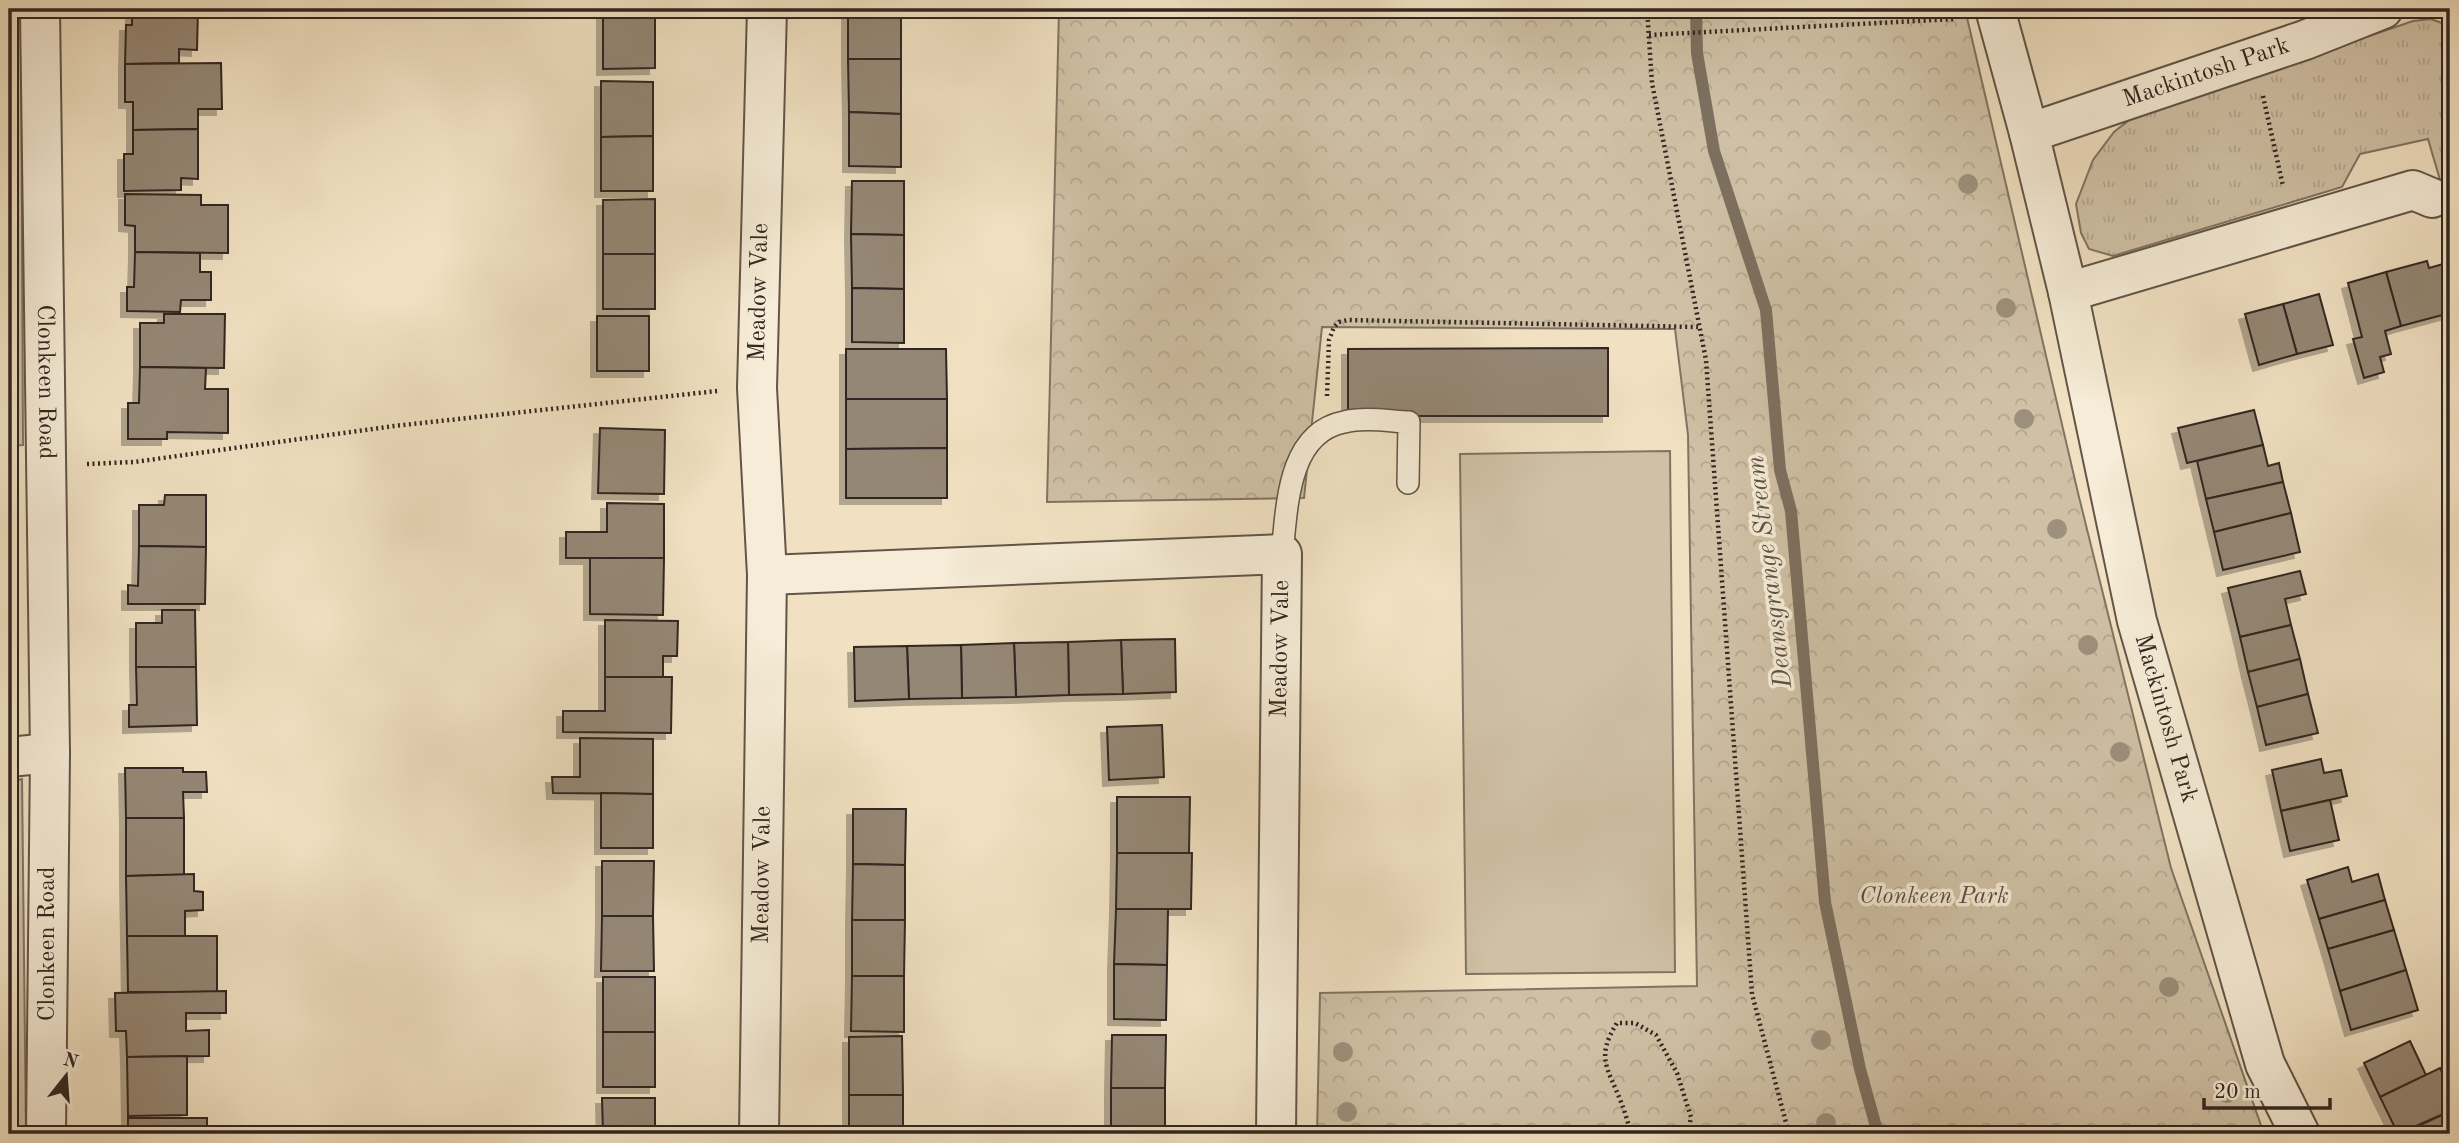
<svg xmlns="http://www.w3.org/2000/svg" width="2459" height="1143" font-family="'Old Standard TT',serif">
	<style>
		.grass { fill: url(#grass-tufts); stroke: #807463; stroke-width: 2 }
		.park { fill: url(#park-crowns); stroke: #807463; stroke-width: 2 }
		.pitch { fill: #d0c1a6; stroke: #807463; stroke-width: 2 }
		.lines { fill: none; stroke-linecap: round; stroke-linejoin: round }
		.stream { stroke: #7d7060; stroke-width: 12 }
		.building { fill: #958774; stroke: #312620; stroke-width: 2; filter: url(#shadow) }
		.lane-casing { stroke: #615548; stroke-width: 24 }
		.street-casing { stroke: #615548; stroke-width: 42 }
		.path { stroke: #312620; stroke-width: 4.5; stroke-dasharray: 2 3.5; stroke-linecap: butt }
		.lane { stroke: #f6ecd7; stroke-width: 21 }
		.street { stroke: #f6ecd7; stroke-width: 38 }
		.tree { fill: #9d907c }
		.labels { text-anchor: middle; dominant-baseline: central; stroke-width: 7; stroke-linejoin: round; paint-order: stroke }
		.street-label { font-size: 24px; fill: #312620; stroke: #f6ecd7 }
		.park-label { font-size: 24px; font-style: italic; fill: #594d42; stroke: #f6ecd7 }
		.water-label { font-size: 26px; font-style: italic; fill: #5d5145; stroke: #f6ecd7 }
	</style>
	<defs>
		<pattern id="grass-tufts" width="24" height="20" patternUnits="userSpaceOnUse" patternTransform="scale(1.75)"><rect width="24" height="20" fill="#d0c1a6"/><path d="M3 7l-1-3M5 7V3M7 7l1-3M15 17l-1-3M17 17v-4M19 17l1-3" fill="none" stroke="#b3a68f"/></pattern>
		<pattern id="park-crowns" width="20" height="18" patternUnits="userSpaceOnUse" patternTransform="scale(1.75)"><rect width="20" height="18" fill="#d0c1a6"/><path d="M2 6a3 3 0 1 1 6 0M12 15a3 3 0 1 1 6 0" fill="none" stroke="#b3a68f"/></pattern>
		<filter id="shadow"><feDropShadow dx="-6" dy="6" stdDeviation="0" flood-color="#0004"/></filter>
	</defs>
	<rect width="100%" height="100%" fill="#f1e1c2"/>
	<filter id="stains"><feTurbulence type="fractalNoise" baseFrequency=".00286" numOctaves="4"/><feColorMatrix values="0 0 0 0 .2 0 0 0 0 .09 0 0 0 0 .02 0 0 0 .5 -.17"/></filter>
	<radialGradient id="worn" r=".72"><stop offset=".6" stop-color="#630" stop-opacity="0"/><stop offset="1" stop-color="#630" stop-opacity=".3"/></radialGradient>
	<g class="grass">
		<polygon points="9,9 21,9 23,445 9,446"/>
		<polygon points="2431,19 2450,26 2450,214 2428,139 2360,154 2342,187 2113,256 2089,249 2081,233 2076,204 2093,160 2114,132 2133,117 2413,21"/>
		<polygon points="22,779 26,1134 9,1134 9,782"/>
	</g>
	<polygon class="park" points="1059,9 1965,9 2078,493 2171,868 2264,1134 1317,1134 1320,993 1697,986 1688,435 1675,329 1322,327 1304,498 1047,502"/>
	<polygon class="pitch" points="1670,451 1675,972 1466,974 1460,454"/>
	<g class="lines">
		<polyline class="stream" points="1696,9 1697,53 1714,151 1766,310 1780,470 1791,511 1825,902 1860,1069 1878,1134"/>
	</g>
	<g class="building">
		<polygon points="132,9 198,9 197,50 179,49 179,63 125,64 126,25 132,25"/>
		<polygon points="603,9 655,9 655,13 603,14"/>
		<rect x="848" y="9" width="53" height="50"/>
		<polygon points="655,13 655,68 603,69 603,14"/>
		<polygon points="848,59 901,59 901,114 849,112"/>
		<polygon points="221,63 222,109 198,109 198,129 133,130 133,102 125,102 125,64"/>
		<polygon points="601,81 653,82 653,136 601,137"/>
		<polygon points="849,112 901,114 901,167 849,166"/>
		<polygon points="198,129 198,179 181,178 181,190 124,191 124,154 133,154 133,130"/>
		<polygon points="653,136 653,191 601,191 601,137"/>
		<polygon points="852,181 904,181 904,235 851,234"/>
		<polygon points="125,194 201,195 201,205 228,205 228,253 135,252 135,226 125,225"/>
		<polygon points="655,199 655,254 603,254 603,200"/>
		<polygon points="851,234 904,235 904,289 852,288"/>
		<polygon points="135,252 200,253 200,272 211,272 211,300 181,300 180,312 127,311 127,287 134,287"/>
		<rect x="603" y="254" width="52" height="55"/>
		<polygon points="2427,261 2429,268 2450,262 2450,313 2401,326 2386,272"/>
		<polygon points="2386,272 2401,326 2385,331 2391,354 2380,357 2384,372 2364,378 2353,339 2362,337 2348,283"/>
		<polygon points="852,288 904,289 904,343 852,342"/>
		<polygon points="2319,294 2333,345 2297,354 2283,304"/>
		<polygon points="2283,304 2297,354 2259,365 2245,314"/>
		<polygon points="164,314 225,314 224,368 140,367 140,323 164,323"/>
		<rect x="597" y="316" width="52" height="55"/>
		<polygon points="1608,348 1608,416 1348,416 1348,349"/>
		<polygon points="846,349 946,349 947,399 846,399"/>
		<polygon points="140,367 206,368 205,389 228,389 228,433 167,432 167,439 128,439 128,403 139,403"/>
		<polygon points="846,399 947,399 947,448 846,449"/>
		<polygon points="2254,410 2263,445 2187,463 2178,428"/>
		<polygon points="600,428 665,430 664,494 598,493"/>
		<polygon points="2263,445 2268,466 2279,463 2283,482 2206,499 2197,461"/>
		<polygon points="947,448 947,498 846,498 846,449"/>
		<polygon points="2283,482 2291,513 2214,532 2206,499"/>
		<polygon points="165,495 206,495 206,547 139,546 139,505 164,505"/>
		<polygon points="607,503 664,504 664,558 566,558 566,532 607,532"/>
		<polygon points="2291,513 2300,552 2223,570 2214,532"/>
		<polygon points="139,546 206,547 205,604 128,604 128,585 138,586"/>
		<polygon points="590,558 664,558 663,615 590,614"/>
		<polygon points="2300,571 2306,594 2285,599 2291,625 2240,637 2228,588"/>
		<polygon points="162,610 195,610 196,667 136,667 136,623 162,623"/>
		<polygon points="605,620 678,621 677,656 663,656 663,677 605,677"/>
		<polygon points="2291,625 2300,659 2248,672 2240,637"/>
		<polygon points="1175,639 1176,692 1123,694 1121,640"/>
		<polygon points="1121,640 1123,694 1069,695 1068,642"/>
		<polygon points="1068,642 1069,695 1016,697 1014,643"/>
		<polygon points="1014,643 1016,697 962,698 961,645"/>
		<polygon points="961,645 962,698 909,699 907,646"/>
		<polygon points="907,646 909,699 855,701 854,647"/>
		<polygon points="2300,659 2308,694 2257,707 2248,672"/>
		<polygon points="136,667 196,667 197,725 129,727 129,705 137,705"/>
		<polygon points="605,677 672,677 671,733 563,732 563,711 605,711"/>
		<polygon points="2308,694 2318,733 2266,745 2257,707"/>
		<polygon points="1162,725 1164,777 1109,780 1107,727"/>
		<polygon points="580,738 653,739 653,794 553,793 552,777 580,777"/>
		<polygon points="2321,759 2324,773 2341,770 2347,796 2281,811 2272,770"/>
		<polygon points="125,768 183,768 183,772 206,772 207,792 183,792 184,818 126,818"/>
		<polygon points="601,793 653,794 653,848 601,848"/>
		<polygon points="1117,797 1190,797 1189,853 1117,853"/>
		<polygon points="2330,800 2339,840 2290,851 2281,811"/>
		<polygon points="853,809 906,809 905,865 853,864"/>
		<polygon points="126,818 184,818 184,875 126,876"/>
		<polygon points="1117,853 1192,853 1191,909 1116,909"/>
		<polygon points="602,861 654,861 653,916 602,916"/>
		<polygon points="853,864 905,865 905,920 852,920"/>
		<polygon points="2348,867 2352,882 2378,874 2385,900 2319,919 2307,880"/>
		<polygon points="194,874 194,891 203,892 203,910 185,911 185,936 127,936 126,876"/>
		<polygon points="2385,900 2394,930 2328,949 2319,919"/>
		<polygon points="1116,909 1168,909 1167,965 1114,964"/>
		<polygon points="602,916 653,916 654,971 601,971"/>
		<polygon points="852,920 905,920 904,976 852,976"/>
		<polygon points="2394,930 2406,970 2340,991 2328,949"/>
		<polygon points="127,936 217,936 217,992 128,992"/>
		<polygon points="1114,964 1167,965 1166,1020 1114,1019"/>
		<polygon points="2406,970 2418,1010 2351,1030 2340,991"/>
		<polygon points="852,976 904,976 904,1032 851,1031"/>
		<rect x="603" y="977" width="52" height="55"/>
		<polygon points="226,991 226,1013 186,1013 186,1031 209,1030 209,1056 127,1057 126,1031 116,1031 115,993"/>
		<rect x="603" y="1032" width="52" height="55"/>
		<polygon points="1112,1035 1166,1035 1165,1088 1111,1088"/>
		<polygon points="902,1036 903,1095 849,1095 849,1037"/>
		<polygon points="2410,1041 2426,1075 2380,1097 2364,1063"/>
		<polygon points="187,1056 187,1115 128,1116 127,1057"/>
		<polygon points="2440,1068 2450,1089 2450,1111 2398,1134 2380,1097"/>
		<rect x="1111" y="1088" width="54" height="46"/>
		<rect x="849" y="1095" width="54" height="39"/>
		<polygon points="602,1098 655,1098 655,1134 603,1134"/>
		<polygon points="2444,1114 2450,1127 2450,1134 2401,1134"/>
		<polygon points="128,1118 207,1118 207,1131 235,1131 235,1134 128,1134"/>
		<rect x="421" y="1128" width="34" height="6"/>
	</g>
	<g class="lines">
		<g class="lane-casing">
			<path id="lane" d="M1282 554C1287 509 1287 433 1344 422 1364 417 1388 421 1409 422L1408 483"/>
		</g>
		<g class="street-casing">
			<g id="street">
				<path id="s1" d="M40 9 50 753 46 1134"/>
				<path id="s2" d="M1995 9 2029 133 2068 292 2137 621 2265 1064 2300 1134"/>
				<path id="s3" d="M2029 133 2305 40 2383 9"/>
				<polyline points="2068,292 2413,190 2432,198"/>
				<polyline points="767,575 1282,554 1276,1134"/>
				<polyline points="9,757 50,753"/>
				<path id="s4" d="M759 1134 767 575 757 388 767 9"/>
			</g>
		</g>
		<g class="path">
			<polyline points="1647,9 1652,83 1706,360 1752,994 1789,1134"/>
			<polyline points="1649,35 1955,19"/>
			<polyline points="2263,96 2283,186"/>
			<polyline points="1327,396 1329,340 1334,327 1339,322 1348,320 1698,327"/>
			<polyline points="87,464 134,462 394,426 717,391"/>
			<path d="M1631 1134C1628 1123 1625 1112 1621 1102 1608 1068 1595 1058 1617 1023H1635L1656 1035 1677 1073 1691 1117 1688 1134"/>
		</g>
		<use href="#lane" class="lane"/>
		<use href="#street" class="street"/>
	</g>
	<g class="tree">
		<circle cx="1968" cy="184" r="10"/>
		<circle cx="2006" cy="308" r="10"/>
		<circle cx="2024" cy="419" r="10"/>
		<circle cx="2057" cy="529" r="10"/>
		<circle cx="2088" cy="645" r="10"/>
		<circle cx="2120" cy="752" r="10"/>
		<circle cx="2169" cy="987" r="10"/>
		<circle cx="1821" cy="1040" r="10"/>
		<circle cx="1343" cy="1052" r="10"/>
		<circle cx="2227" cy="1093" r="10"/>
		<circle cx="1347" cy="1112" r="10"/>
		<circle cx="1826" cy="1123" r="10"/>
	</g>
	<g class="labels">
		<g class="street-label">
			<text stroke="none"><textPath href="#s3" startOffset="187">Mackintosh Park</textPath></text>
			<text stroke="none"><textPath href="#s4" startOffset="842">Meadow Vale</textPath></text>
			<text stroke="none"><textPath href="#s1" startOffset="373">Clonkeen Road</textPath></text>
			<text transform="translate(1281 649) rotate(-89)">Meadow Vale</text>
			<text stroke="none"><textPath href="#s2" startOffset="730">Mackintosh Park</textPath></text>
			<text stroke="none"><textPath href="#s4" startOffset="259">Meadow Vale</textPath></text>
			<text transform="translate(48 944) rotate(-90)">Clonkeen Road</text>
		</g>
		<g class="park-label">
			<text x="1934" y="897">Clonkeen Park</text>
		</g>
		<g class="water-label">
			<text transform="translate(1770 572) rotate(-97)">Deansgrange Stream</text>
		</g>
	</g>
	<rect width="2459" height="1143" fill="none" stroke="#f1e1c2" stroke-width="35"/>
	<rect x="10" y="10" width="2438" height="1122" fill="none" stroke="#312620" stroke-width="3.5"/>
	<rect x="18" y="18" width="2424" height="1108" fill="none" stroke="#312620" stroke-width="2"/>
	<g transform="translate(66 1076) rotate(17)" stroke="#f6ecd7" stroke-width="5" paint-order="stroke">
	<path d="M0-5L12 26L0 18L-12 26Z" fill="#312620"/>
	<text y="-10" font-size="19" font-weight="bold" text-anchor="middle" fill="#312620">N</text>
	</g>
	<path d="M2204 1098v10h126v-10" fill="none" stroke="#312620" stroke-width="3.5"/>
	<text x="2214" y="1098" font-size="21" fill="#312620" stroke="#f6ecd7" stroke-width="5" paint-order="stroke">20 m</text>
	<rect width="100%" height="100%" filter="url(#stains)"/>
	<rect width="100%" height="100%" fill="url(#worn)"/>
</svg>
